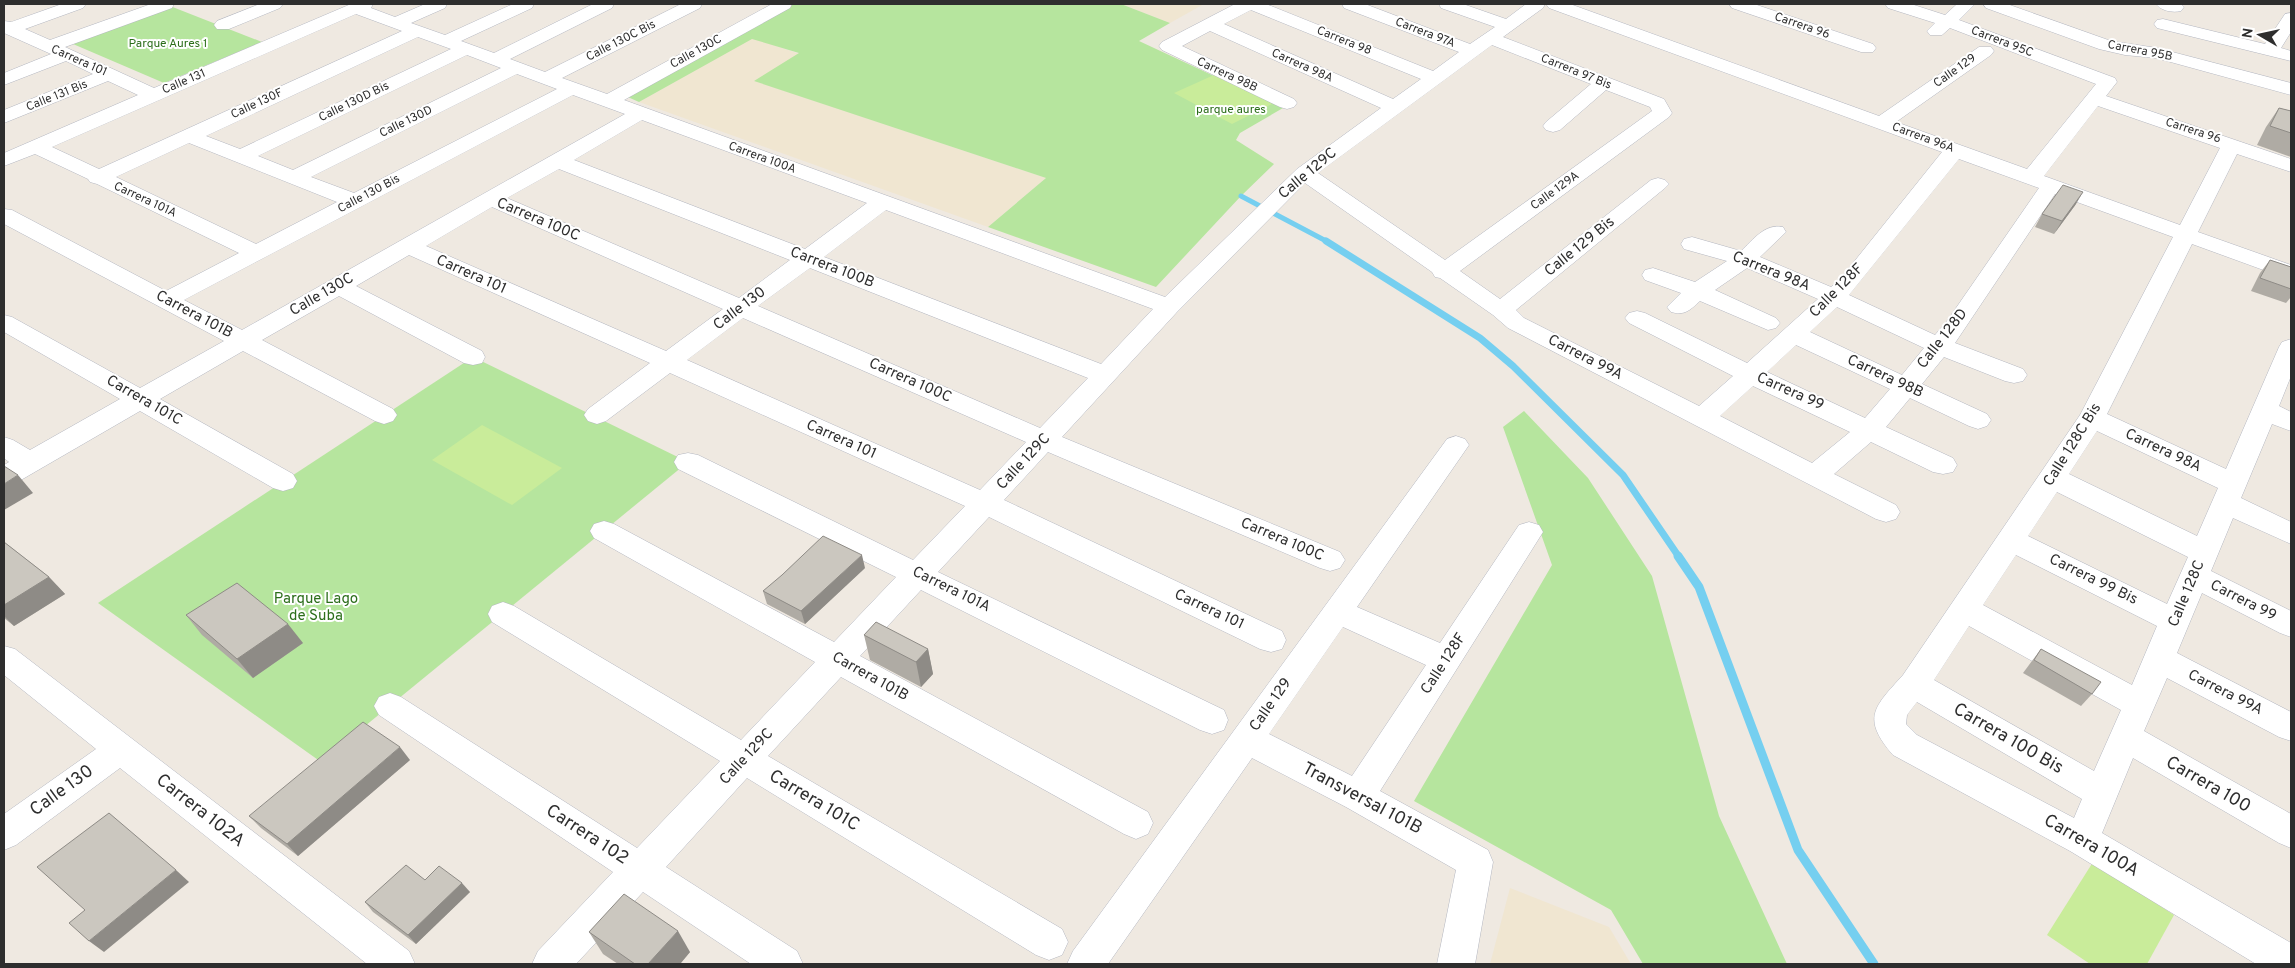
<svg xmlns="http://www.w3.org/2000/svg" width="2295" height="968" font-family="Overpass,sans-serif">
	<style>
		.education { fill: #f0e6d1 }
		.green { fill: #b6e59e }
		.pitch { fill: #c9ec9a }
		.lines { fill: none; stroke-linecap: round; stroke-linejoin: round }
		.stream-far2 { stroke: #75cff0; stroke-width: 5 }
		.stream-far1 { stroke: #75cff0; stroke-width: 7 }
		.stream { stroke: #75cff0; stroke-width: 9 }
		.minor-casing { stroke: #b4b7c1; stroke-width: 1 }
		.minor { fill: #fff; fill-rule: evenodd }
		.wall { fill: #afaba4 }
		.shaded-wall { fill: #8e8b86 }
		.building { fill: #cbc7bf; stroke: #8e8b86 }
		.labels { text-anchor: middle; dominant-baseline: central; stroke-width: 4; stroke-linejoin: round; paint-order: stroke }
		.far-street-label { font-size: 12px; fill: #2e2e2e; stroke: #fff }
		.far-park-label { font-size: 12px; fill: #2c6e1b; stroke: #fff }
		.street-label { font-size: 15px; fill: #2e2e2e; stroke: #fff }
		.park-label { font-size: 15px; fill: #2c6e1b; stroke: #fff }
		.near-street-label { font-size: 18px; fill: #2e2e2e; stroke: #fff }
	</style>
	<rect width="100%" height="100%" fill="#efe9e1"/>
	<g class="education">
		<polygon points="1121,4 1204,4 1170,23"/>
		<polygon points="752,38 800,54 755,81 1046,178 988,227 639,102"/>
		<polygon points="1510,888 1609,927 1631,964 1490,964"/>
	</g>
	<g class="green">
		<polygon points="784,4 1121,4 1170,23 1139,41 1283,108 1240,133 1236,140 1274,164 1241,196 1156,287 988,227 1046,178 754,81 799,53 752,39 639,102 621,94"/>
		<polygon points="170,6 262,42 164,83 73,44"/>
		<polygon points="473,357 688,462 321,762 98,603"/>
		<polygon points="1524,411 1588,478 1652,576 1719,816 1787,964 1643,964 1611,910 1414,801 1552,565 1503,427"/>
	</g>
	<g class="pitch">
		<polygon points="1214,75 1272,104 1232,124 1174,93"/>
		<polygon points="482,425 562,468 512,505 432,460"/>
		<polygon points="2093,862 2174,915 2147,964 2090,964 2047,935"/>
	</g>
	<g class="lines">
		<polyline class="stream-far2" points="1241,196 1328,242"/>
		<polyline class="stream-far1" points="1326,241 1480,338 1513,366 1623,475 1679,557"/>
		<polyline class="stream" points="1678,556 1699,587 1798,850 1874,964"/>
		<g class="minor-casing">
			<g id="minor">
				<path d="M62 4H86L83 8 25 29 50 40 151 4H174L172 8 65 47 154 88 351 4H373L371 8 395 17 425 4H447L445 8 411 23 445 35 513 4H534L532 8 461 41 494 53 593 4H614L612 8 510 59 545 72 681 4H702L700 8 562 78 607 94 772 4H792L790 8 624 100 1165 297 1297 169 1381 108 1210 31 1182 46 1294 99 1297 103 1294 107 1287 109 1280 107 1162 50 1159 46 1162 42 1235 4H1266L1433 71 1459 52 1344 8 1342 4H1365L1470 44 1495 27 1441 8 1439 4H1463L1506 19 1526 4H1545L1543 8 1503 37 1664 99 1672 113 1669 117 1460 271 1500 299 1651 180 1658 178 1665 180 1669 184 1665 188 1516 310 1524 318 1699 406 1733 376 1629 323 1625 318 1629 313 1637 311 1645 313 1747 363 1818 299 1747 268 1715 290 1776 318 1780 323 1776 328 1768 330 1700 301C1690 310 1685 316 1671 312L1667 307 1681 293 1645 280 1642 275 1645 270 1653 268 1695 282 1727 261 1684 249 1681 244 1684 239 1692 237 1741 251C1753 240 1765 223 1783 227L1786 232 1760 257 1831 287 1841 278 1942 152 1549 8 1546 4H1570L1879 116 1979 47H1991L1994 51 1991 55 1896 122 2027 169 2096 84 1950 28 1942 35H1930L1927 31 1935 23 1888 8 1885 4H1911L1945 15 1957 4H1975L1959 20 2115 78 2117 82 2106 96 2291 159V172L2237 154 2198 232 2291 265V280L2192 244 2107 414 2226 469 2279 347 2282 342 2291 339V376L2279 406 2291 412V431L2272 424 2241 498 2291 522V544L2233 518 2211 571 2291 611V637L2280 633 2202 593 2177 653 2291 712V741L2279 737 2167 678 2144 731 2291 814V848L2279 843 2133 758 2102 833 2291 943V964H2256L2070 851 1893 755C1861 718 1874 707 1903 675L2080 415 2173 237 2055 194 1955 343 2023 369 2027 375 2023 381 2014 383 2005 381 1944 357 1922 384 1987 414 1991 420 1987 426 1978 429 1969 426 1910 398 1886 427 1953 458 1957 465 1953 472 1943 474 1933 472 1871 442 1834 474 1896 505 1900 512 1896 519 1886 522 1876 519 1508 328 1493 315 1440 278 1435 277 1432 272 1305 183 1177 312 1062 437 1340 552 1345 560 1340 568 1330 571 1320 568 1048 452 1004 500 1282 631 1286 640 1282 649 1271 652 1260 649 989 517 938 572 1224 710 1228 720 1224 730 1212 734 1200 730 921 590 860 656 1148 812 1153 823 1148 834 1136 839 1124 834 841 677 768 756 1062 929 1068 942 1062 955 1049 960 1036 955 747 778 666 867 797 951 803 964H751L643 892 576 964H532L538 951 613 872 379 715 374 706 379 697 390 693 401 697 637 848 720 761 492 622 488 614 492 606 503 602 514 606 741 740 815 662 594 538 590 531 594 524 604 521 614 524 834 642 896 577 678 469 674 462 678 455 688 453 698 455 913 560 965 506 670 373 606 421 597 424 588 421 584 415 588 409 650 363 409 255 356 286 482 351 485 357 482 363 473 365 464 363 339 296 262 340 393 409 397 415 393 421 384 424 375 421 243 351 160 399 293 474 297 481 293 488 283 491 273 488 140 411 14 484 4 487V465L9 462 4 458V437L13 440 30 450 120 399 4 332V315L12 317 140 388 224 341 4 224V209L12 210 166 291 239 253 97 184 90 182 88 179 35 154 4 166V153L138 95 108 81 4 123V110L93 74 66 61 4 85V73L51 54 4 33V21L11 22ZM1251 10 1421 79 1393 99 1224 24ZM356 14 402 31 99 169 52 147ZM418 37 451 49 240 149 206 136ZM1492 45 1591 84 1546 122 1543 126 1546 130 1553 132 1560 130 1606 90 1650 107 1652 111 1445 260 1318 173ZM467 55 501 68 293 170 258 156ZM517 74 557 89 354 193 311 177ZM573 95 625 114 242 330 184 300ZM2098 106 2220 148 2180 225 2044 176ZM642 120 867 203 805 249 574 160ZM189 143 337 202 256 244 116 177ZM1959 159 2039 188 1947 321 1935 335 1849 295ZM559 169 790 260 739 298 507 198ZM492 207 723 309 666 351 426 246ZM886 210 1153 309 1101 364 824 257ZM810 268 1088 378 1040 428 758 306ZM1837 307 1924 348 1902 375 1810 332ZM743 318 1026 442 980 490 687 360ZM1796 345 1890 389 1865 418 1767 372ZM1753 386 1850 432 1812 463 1720 416ZM2097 431 2218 488 2197 536 2069 474ZM2057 492 2188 557 2167 604 2028 536ZM2016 555 2157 626 2132 685 1983 605ZM1969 626 2121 710 2094 771 1934 680ZM1917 702 2082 799 2074 818 1917 735 1906 724 1907 715Z"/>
				<polygon points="260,4 283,4 280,8 229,29 217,29 214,25 217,21"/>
				<polygon points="1729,4 1754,4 1873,44 1876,48 1873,52 1861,52 1732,8"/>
				<polygon points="1983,4 2007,4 2111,41 2157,48 2291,83 2291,95 2156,58 2125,55 2099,49 1986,8"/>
				<path d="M2156 4H2181L2184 7 2181 11C2173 13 2161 11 2156 4Z"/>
				<polygon points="2291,13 2291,32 2281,48 2291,51 2291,61 2157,28 2154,24 2157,20 2163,19 2265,44 2285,14"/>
				<path d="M1456 436 1465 439 1469 445 1357 607 1440 643 1519 525 1529 522 1539 525 1543 532 1380 791 1488 850 1493 862 1475 964H1437L1456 870 1346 807 1252 758 1108 964H1067L1073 951 1447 439ZM1343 627 1426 665 1352 776 1269 734Z"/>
				<polygon points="4,646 15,649 409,951 415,964 367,964 120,768 16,845 4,850 4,814 96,749 4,675"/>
			</g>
		</g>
		<use href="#minor" class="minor"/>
	</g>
	<g class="wall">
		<polygon points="2279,108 2291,111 2291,157 2257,145 2266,127"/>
		<polygon points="2076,204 2054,234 2035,227 2042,214"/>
		<polygon points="2270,260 2291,267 2291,297 2286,303 2251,291 2260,273"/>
		<polygon points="4,542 49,577 65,594 14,626 4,618"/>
		<polygon points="865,568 805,624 767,604 763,591"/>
		<polygon points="186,615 303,643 253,678 202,635"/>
		<polygon points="864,635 928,649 933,674 921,687 870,660"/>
		<polygon points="2041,649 2092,694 2081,706 2023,673"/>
		<polygon points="410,760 298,856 261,828 249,816"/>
		<polygon points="425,880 470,892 416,944 373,912 365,902"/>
		<polygon points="589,932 690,952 680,964 618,964 603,954"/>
	</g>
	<g class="shaded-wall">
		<polygon points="2083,192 2076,204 2054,234 2062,221"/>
		<polygon points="18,475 33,493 4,510 4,484"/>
		<polygon points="862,555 865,568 805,624 801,611"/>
		<polygon points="49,577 65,594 14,626 4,616 4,605"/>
		<polygon points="288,624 303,643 253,678 237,659"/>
		<polygon points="928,649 933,674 921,687 916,662"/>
		<polygon points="400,747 410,760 298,856 287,844"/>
		<polygon points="176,870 189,882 104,952 89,941"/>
		<polygon points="462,883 470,892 416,944 408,935"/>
		<polygon points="678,931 690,952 680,964 648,964"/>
	</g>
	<g class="building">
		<polygon points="2279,108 2291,111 2291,133 2270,126"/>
		<polygon points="2063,185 2083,192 2062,221 2042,214"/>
		<polygon points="2270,260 2291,267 2291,289 2260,278"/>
		<polygon points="4,466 18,475 4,484"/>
		<polygon points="823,536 862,555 801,611 763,591 782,575"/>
		<polygon points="4,542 49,577 4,605"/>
		<polygon points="237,583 288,624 237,659 186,615"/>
		<polygon points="876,622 928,649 916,662 864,635"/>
		<polygon points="2041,649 2101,682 2092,694 2034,660"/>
		<polygon points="363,722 400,747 287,844 249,816"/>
		<polygon points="109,813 176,870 89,941 69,923 85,910 37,867"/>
		<polygon points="406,865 425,880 439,866 462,883 408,935 365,902"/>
		<polygon points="624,894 678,931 648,964 635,964 589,932"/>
	</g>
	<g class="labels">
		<g class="far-street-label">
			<text transform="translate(1802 26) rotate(19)">Carrera 96</text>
			<text transform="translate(1425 33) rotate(21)">Carrera 97A</text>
			<text transform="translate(621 41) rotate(-27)">Calle 130C Bis</text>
			<text transform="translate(1344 41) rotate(22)">Carrera 98</text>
			<text transform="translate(2002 42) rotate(21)">Carrera 95C</text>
			<text transform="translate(2140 51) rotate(11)">Carrera 95B</text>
			<text transform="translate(696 52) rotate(-29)">Calle 130C</text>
			<text transform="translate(79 61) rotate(24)">Carrera 101</text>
			<text transform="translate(1302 66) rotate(24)">Carrera 98A</text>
			<text transform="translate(1955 71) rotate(-35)">Calle 129</text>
			<text transform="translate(1576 72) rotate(22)">Carrera 97 Bis</text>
			<text transform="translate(1227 75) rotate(25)">Carrera 98B</text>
			<text transform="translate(184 82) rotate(-23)">Calle 131</text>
			<text transform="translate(57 96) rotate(-22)">Calle 131 Bis</text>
			<text transform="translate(354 102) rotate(-26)">Calle 130D Bis</text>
			<text transform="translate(257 104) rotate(-25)">Calle 130F</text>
			<text transform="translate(406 122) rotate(-26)">Calle 130D</text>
			<text transform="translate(2193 131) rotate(18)">Carrera 96</text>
			<text transform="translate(1923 138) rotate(20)">Carrera 96A</text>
			<text transform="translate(762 158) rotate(20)">Carrera 100A</text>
			<text transform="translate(1555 191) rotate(-36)">Calle 129A</text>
			<text transform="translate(369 194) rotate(-28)">Calle 130 Bis</text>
			<text transform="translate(145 200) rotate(25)">Carrera 101A</text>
		</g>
		<g class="far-park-label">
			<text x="168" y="44">Parque Aures 1</text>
			<text x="1231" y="110">parque aures</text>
		</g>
		<g class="street-label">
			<text transform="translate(1308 174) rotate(-40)">Calle 129C</text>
			<text transform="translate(538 220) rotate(23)">Carrera 100C</text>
			<text transform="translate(1580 247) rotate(-39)">Calle 129 Bis</text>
			<text transform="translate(832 268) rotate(21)">Carrera 100B</text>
			<text transform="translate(1771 272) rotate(22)">Carrera 98A</text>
			<text transform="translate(471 275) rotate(24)">Carrera 101</text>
			<text transform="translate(1837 291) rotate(-45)">Calle 128F</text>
			<text transform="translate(322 295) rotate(-30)">Calle 130C</text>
			<text transform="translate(740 309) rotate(-37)">Calle 130</text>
			<text transform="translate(194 315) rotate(28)">Carrera 101B</text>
			<text transform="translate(1943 339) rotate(-52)">Calle 128D</text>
			<text transform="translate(1585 358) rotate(27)">Carrera 99A</text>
			<text transform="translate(1885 377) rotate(25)">Carrera 98B</text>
			<text transform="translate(910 381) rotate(24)">Carrera 100C</text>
			<text transform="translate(1790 392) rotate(24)">Carrera 99</text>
			<text transform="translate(144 401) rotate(30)">Carrera 101C</text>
			<text transform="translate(841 440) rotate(24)">Carrera 101</text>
			<text transform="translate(2073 445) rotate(-58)">Calle 128C Bis</text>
			<text transform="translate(2163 451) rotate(25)">Carrera 98A</text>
			<text transform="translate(1024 462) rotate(-47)">Calle 129C</text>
			<text transform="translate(1282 540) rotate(23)">Carrera 100C</text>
			<text transform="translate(2093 580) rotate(26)">Carrera 99 Bis</text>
			<text transform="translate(951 590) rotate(26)">Carrera 101A</text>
			<text transform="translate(2187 594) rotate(-67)">Calle 128C</text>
			<text transform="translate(2243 601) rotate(27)">Carrera 99</text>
			<text transform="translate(1209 610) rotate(25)">Carrera 101</text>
			<text transform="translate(1444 664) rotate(-57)">Calle 128F</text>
			<text transform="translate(870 677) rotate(29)">Carrera 101B</text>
			<text transform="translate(2225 693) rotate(27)">Carrera 99A</text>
			<text transform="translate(1271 705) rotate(-55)">Calle 129</text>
			<text transform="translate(747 757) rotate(-47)">Calle 129C</text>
		</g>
		<g class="park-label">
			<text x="316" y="599">Parque Lago<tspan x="316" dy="17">de Suba</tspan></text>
		</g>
		<g class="near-street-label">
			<text transform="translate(2008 739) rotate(30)">Carrera 100 Bis</text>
			<text transform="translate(2208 785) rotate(30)">Carrera 100</text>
			<text transform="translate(62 791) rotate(-36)">Calle 130</text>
			<text transform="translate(1362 799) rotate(28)">Transversal 101B</text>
			<text transform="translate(814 801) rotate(31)">Carrera 101C</text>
			<text transform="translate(200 811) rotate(38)">Carrera 102A</text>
			<text transform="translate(587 835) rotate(33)">Carrera 102</text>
			<text transform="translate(2091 846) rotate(30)">Carrera 100A</text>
		</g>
	</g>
	<rect width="2295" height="968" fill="none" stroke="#2e2e2e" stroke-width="10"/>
	<g transform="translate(2260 35) rotate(279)" stroke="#ffffff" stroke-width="4" paint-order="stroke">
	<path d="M0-4L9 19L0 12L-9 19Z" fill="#2e2e2e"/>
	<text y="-8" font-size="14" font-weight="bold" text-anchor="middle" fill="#2e2e2e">N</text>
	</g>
</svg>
